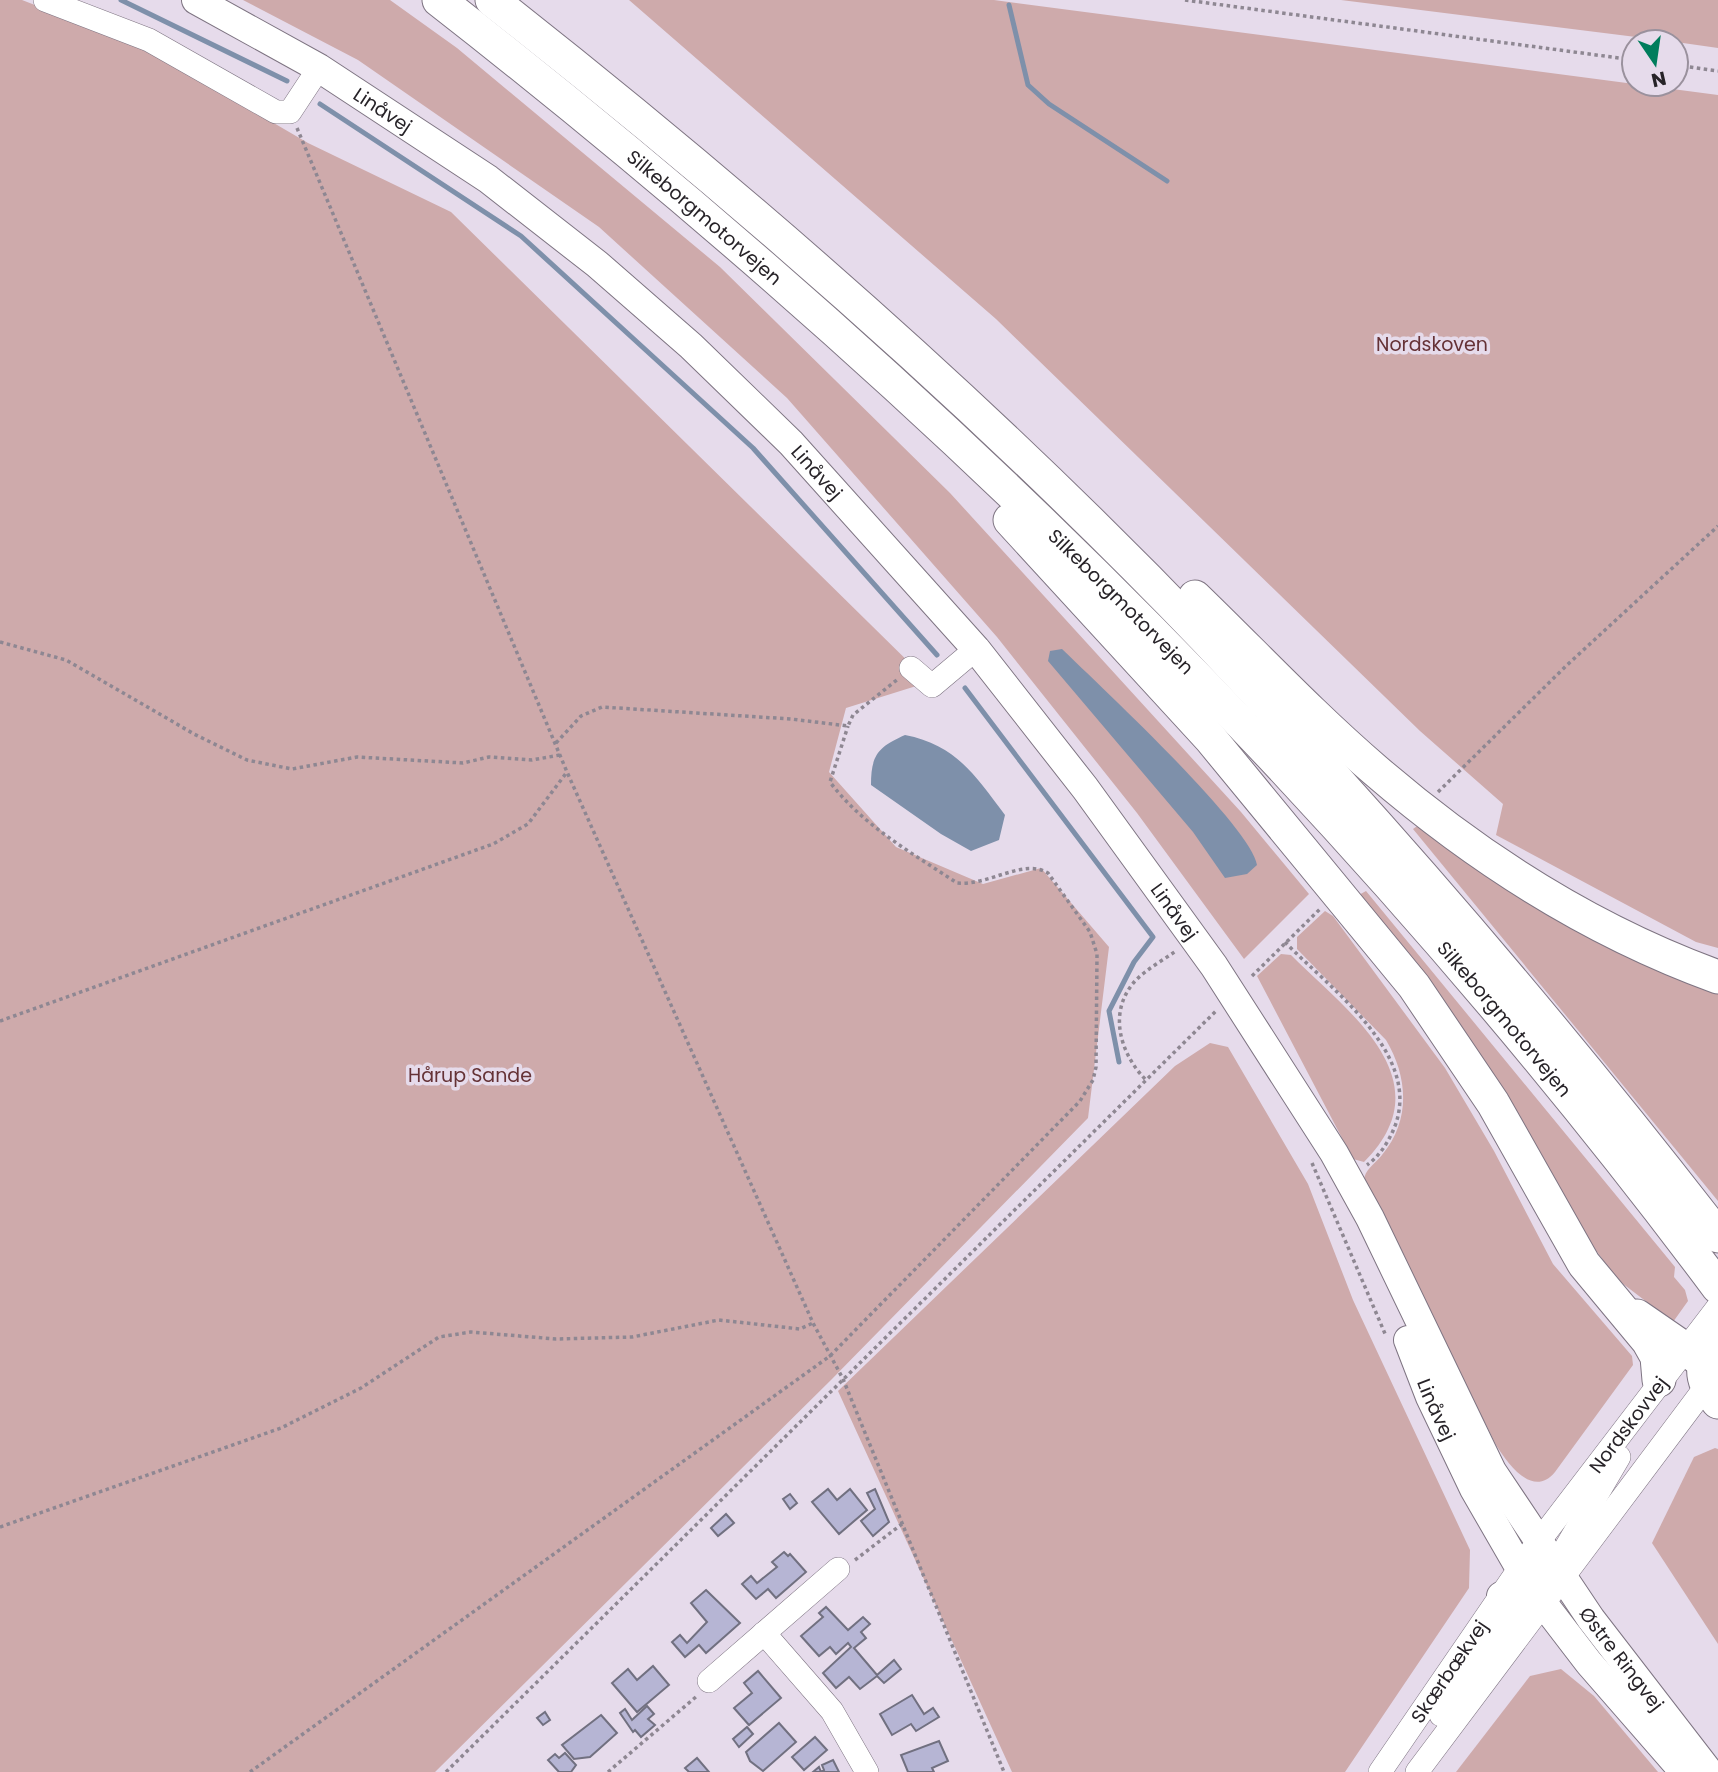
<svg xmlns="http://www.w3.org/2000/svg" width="1718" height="1772" font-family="Poppins,sans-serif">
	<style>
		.green { fill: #ceaaab }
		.water { fill: #7e90aa }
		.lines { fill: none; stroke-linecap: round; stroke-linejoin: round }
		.stream { stroke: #7e90aa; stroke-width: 5 }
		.building { fill: #b6b5d4; stroke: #717080; stroke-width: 2 }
		.minor-casing { stroke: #7e7482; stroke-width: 24 }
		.major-casing { stroke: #7e7482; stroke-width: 30 }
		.highway-casing { stroke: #7e7482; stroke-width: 35 }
		.path { stroke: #8e8792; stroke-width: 3.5; stroke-dasharray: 3.5 3.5; stroke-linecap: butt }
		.minor { stroke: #fff; stroke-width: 23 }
		.major { stroke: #fff; stroke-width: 28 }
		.highway { stroke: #fff; stroke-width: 33 }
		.labels { text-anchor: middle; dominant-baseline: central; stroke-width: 7; stroke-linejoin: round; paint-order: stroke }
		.street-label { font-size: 19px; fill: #272328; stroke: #e6dbeb }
		.park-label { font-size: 19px; fill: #653236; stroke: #e6dbeb }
	</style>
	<rect width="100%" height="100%" fill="#e6dbeb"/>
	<g class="green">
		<polygon points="0,0 22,0 143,47 308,143 451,212 929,682 846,708 829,772 896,847 983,884 1041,868 1109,947 1088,1118 832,1379 435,1772 0,1772"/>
		<polygon points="243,0 390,0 457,48 720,267 950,493 1241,812 1309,894 1244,959 1137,813 997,637 787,398 599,227 358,60"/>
		<polygon points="629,0 994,0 1718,95 1718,948 1696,942 1496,835 1503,804 1420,731 996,319"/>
		<polygon points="1341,0 1718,0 1718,48 1676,42"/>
		<polygon points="1423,822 1718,988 1718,1201 1413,829"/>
		<polygon points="1366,891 1675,1267 1674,1277 1685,1290 1688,1301 1673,1322 1618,1280 1586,1237 1357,896"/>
		<path d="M1325 911 1333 916 1445 1068 1494 1151 1553 1264 1632 1356 1633 1365 1555 1472C1533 1499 1508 1464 1496 1445L1364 1181C1364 1170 1375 1164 1382 1155 1411 1120 1408 1077 1386 1040L1297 949V937Z"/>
		<path d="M1281 954 1291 955C1348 1012 1446 1080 1364 1162L1353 1159 1257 976Z"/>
		<polygon points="1210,1043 1228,1047 1308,1184 1353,1300 1470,1550 1469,1588 1345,1772 1012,1772 838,1391 1175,1066"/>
		<polygon points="1715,1448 1718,1449 1718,1644 1652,1543 1694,1457"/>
		<polygon points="1561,1669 1594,1696 1658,1772 1456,1772 1530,1676"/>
	</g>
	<g class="water">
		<path d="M1062 649C1098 684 1251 826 1257 865L1247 874 1225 878 1193 832 1048 661 1050 651Z"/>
		<path d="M905 735C956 745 975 775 1005 815L999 840 971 851 941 834 871 785C871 755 878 747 905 735Z"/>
	</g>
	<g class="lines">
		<g class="stream">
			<polyline points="121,0 287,81"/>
			<polyline points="1009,5 1028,85 1049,104 1167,181"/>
			<polyline points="320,104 521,236 753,448 937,655"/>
			<polyline points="965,688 1153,937 1134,962 1109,1011 1119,1062"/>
		</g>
	</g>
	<g class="building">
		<polygon points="828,1489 837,1500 850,1489 867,1510 839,1534 812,1502"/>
		<polygon points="875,1489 889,1522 873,1536 861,1521 875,1509 867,1493"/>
		<polygon points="790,1494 797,1503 790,1509 783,1499"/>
		<polygon points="726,1514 734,1523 718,1536 711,1528"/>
		<polygon points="784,1552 788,1556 790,1554 806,1572 776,1598 768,1589 756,1599 742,1584 751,1576 757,1583 777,1567 772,1562"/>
		<polygon points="706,1590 740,1623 706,1653 699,1645 685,1657 672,1642 680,1635 687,1643 707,1622 691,1603"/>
		<polygon points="826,1607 848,1630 863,1617 870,1624 861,1632 866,1638 854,1648 877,1675 894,1660 901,1669 884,1683 877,1676 860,1689 849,1677 836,1688 823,1673 851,1647 848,1643 836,1654 830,1647 819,1656 801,1636 823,1617 819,1613"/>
		<polygon points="653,1666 669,1685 637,1712 612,1683 628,1669 637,1680"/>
		<polygon points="758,1671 781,1698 749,1725 734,1708 752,1693 744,1683"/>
		<polygon points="912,1695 924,1714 933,1708 939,1717 916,1731 911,1724 892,1735 880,1714"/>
		<polygon points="647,1706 654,1714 648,1719 655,1725 641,1737 635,1730 633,1732 620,1713 625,1709 632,1720"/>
		<polygon points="545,1712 550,1720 543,1725 537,1718"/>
		<polygon points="601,1715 617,1733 590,1757 574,1759 562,1745"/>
		<polygon points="779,1723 796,1742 763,1771 750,1761 746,1752"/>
		<polygon points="747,1727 753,1734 739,1747 733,1739"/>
		<polygon points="815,1737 827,1750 804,1770 792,1757"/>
		<polygon points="939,1741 948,1761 932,1768 934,1772 908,1772 901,1755"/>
		<polygon points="565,1753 576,1765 571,1772 559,1772 548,1760 555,1754 559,1758"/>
		<polygon points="697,1758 709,1772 689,1772 685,1768"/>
		<polygon points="833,1760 839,1772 813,1772 819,1767 821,1772 824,1770 822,1765"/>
	</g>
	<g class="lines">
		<g class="minor-casing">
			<g id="minor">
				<polyline points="45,0 149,40 276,112 290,112 319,68"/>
				<polyline points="911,668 932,686 976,649"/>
				<polyline points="1548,1578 1619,1457"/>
				<polyline points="764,1633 832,1711 867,1772"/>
				<polyline points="709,1681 838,1569"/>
				<polyline points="1441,1715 1537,1576 1540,1564 1538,1542"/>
				<path id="s1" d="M1380 1772 1530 1553 1718 1307"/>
				<polyline points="1417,1772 1714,1376"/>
			</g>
		</g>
		<g class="major-casing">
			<g id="major">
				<path id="s2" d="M196 0 319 68 488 179 597 264 691 346 791 443 976 649 1085 788 1214 966 1334 1153 1370 1218 1492 1471 1591 1619 1709 1772"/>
				<path id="s3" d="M1408 1340 1430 1397 1474 1489 1530 1586 1589 1663 1684 1772"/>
				<polyline points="1501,1596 1520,1586 1545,1592"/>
			</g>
		</g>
		<g class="highway-casing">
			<g id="highway">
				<path id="s4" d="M439 0C917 373 1354 800 1718 1287"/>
				<path d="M492 0C743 197 983 407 1204 637 1386 828 1557 1028 1718 1236"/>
				<polyline points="1010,520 1210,738 1414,986 1493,1103 1584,1264 1648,1341 1657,1357 1659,1380"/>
				<path d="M1195 597C1255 655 1312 716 1375 770 1477 858 1591 931 1718 977"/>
				<polyline points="1637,1316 1698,1358 1718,1361"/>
				<path d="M1718 1335C1702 1363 1696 1376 1718 1402"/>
			</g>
		</g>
		<g class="path">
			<polyline points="1185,0 1634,60"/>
			<polyline points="1676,65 1718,71"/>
			<polyline points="297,128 567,772 813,1323 843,1379 1004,1772"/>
			<polyline points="0,642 66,660 194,734 247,760 292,769 357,757 463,763 489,757 532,760 560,755"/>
			<polyline points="556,743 581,716 602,707 791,719 848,726 853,715 898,679"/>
			<polyline points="1438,792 1566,666 1718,526"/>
			<path d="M1285 942C1330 989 1422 1053 1395 1126 1389 1141 1380 1156 1367 1165"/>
			<polyline points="1252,976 1321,908"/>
			<polyline points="0,1021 493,844 528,824 567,772"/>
			<path d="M1145 1079C1120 1053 1107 1011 1136 980 1147 969 1163 960 1176 951"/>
			<polyline points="1312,1163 1386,1336"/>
			<polyline points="0,1527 281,1428 361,1388 439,1337 471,1332 556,1339 632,1337 719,1320 800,1329 813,1323"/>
			<polyline points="855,1560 902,1524"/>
			<path d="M250 1772 830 1356 1080 1101 1093 1080 1096 1067 1097 954 1090 932 1048 873C1023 858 989 886 957 883 912 853 862 825 830 782L848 726"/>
			<polyline points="446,1772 1216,1011"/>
			<polyline points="608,1772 697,1696"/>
		</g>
		<use href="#minor" class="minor"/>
		<use href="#major" class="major"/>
		<use href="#highway" class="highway"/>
	</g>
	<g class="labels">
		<g class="street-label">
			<text stroke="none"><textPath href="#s2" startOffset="217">Linåvej</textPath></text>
			<text stroke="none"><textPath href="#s4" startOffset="343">Silkeborgmotorvejen</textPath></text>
			<text stroke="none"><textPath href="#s2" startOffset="784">Linåvej</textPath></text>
			<text stroke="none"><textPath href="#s4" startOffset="910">Silkeborgmotorvejen</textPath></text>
			<text stroke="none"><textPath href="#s2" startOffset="1351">Linåvej</textPath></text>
			<text stroke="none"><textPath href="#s4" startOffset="1477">Silkeborgmotorvejen</textPath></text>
			<text stroke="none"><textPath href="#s3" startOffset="75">Linåvej</textPath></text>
			<text stroke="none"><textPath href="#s1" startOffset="427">Nordskovvej</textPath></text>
			<text stroke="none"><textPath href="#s2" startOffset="2224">Østre Ringvej</textPath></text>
			<text stroke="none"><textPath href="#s1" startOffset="122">Skærbækvej</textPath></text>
		</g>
		<g class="park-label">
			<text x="1432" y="344">Nordskoven</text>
			<text x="470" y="1075">Hårup Sande</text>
		</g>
	</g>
	<g transform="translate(1655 63) rotate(167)"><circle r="33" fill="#e6dbeb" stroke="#9a919d" stroke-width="2"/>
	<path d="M0-5L12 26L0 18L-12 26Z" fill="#007d5c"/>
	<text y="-10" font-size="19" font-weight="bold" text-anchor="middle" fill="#272328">N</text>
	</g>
</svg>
